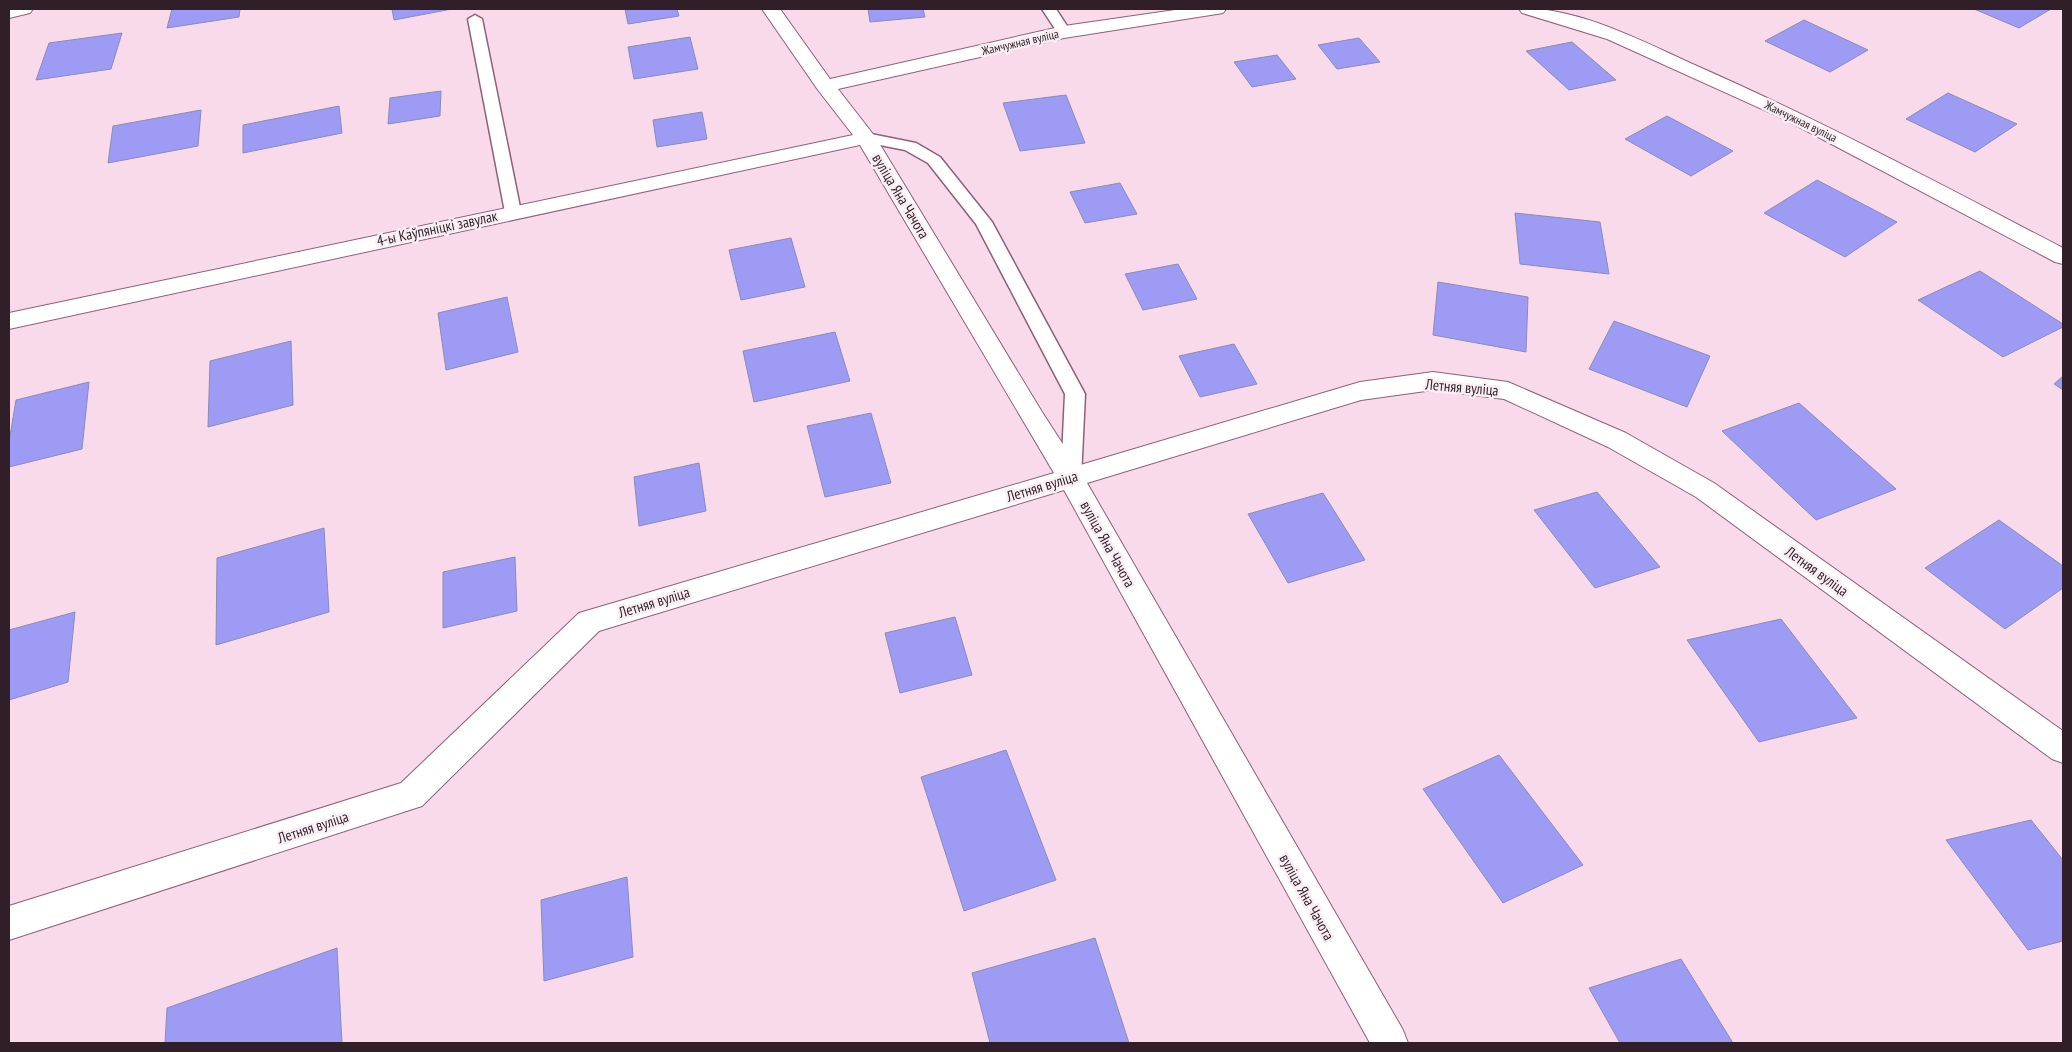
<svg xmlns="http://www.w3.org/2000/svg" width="2072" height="1052" font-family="'PT Sans Narrow',sans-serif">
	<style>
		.building { fill: #9d9bf4; stroke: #8b8bb9 }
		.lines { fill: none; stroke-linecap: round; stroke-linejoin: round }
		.service-casing { stroke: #8d607a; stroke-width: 3 }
		.minor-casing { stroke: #8d607a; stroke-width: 2 }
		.service { fill: #fff; fill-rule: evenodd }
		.minor { fill: #fff; fill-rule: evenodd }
		.labels { text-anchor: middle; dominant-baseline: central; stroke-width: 5; stroke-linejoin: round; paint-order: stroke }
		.far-street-label { font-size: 12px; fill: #301e28; stroke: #f9eef4 }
		.street-label { font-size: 15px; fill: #301e28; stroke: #f9eef4 }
	</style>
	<rect width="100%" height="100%" fill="#f9daeb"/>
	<g class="building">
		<polygon points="172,9 240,9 239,17 167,28"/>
		<polygon points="392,9 452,9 394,20"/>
		<polygon points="625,9 677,9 679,16 628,24"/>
		<polygon points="868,9 923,9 925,17 870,22"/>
		<polygon points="1974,9 2051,9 2019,28"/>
		<polygon points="1804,20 1868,50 1830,72 1765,41"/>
		<polygon points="122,33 111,69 36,80 49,43"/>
		<polygon points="690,37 698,69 634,79 628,47"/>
		<polygon points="1359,38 1380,62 1337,69 1318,45"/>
		<polygon points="1572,42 1616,80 1569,90 1526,51"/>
		<polygon points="1277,55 1296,79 1252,87 1234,62"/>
		<polygon points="441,91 440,116 388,124 390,98"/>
		<polygon points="1948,93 2017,124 1975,152 1906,119"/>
		<polygon points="1066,95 1085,143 1020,151 1003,103"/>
		<polygon points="339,106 342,133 243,153 243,125"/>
		<polygon points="201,110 198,146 108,163 113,126"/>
		<polygon points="702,112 707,139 657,147 653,120"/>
		<polygon points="1667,116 1733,151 1691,176 1625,139"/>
		<polygon points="1817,180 1897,222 1845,257 1764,213"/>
		<polygon points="1120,183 1137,214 1085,223 1070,192"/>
		<polygon points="1515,213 1600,222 1609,274 1520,264"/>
		<polygon points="791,238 805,287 741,300 729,250"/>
		<polygon points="1178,264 1197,299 1143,310 1125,274"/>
		<polygon points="1980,271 2063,324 2063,327 2003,357 1918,300"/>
		<polygon points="1438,282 1528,297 1526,352 1433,335"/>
		<polygon points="507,297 518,352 446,370 438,313"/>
		<polygon points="1614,321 1710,356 1687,407 1589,369"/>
		<polygon points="835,332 850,381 754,402 743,351"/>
		<polygon points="291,341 293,405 208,427 210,361"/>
		<polygon points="1234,344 1257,384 1200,397 1179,356"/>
		<polygon points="2063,376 2063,390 2054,384"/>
		<polygon points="89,382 82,449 9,467 9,442 16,400"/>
		<polygon points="1799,403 1896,489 1816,520 1722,431"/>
		<polygon points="871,413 891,483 825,497 807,426"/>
		<polygon points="699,463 706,511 639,526 634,477"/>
		<polygon points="1597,492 1660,567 1595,588 1534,510"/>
		<polygon points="1323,493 1365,560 1288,583 1248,514"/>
		<polygon points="1999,520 2063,566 2063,588 2005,629 1925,568"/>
		<polygon points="324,528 329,612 216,645 217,558"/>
		<polygon points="515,557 517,611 443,628 443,572"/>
		<polygon points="75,612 68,682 9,700 9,630"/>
		<polygon points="955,617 972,675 900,693 885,633"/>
		<polygon points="1781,619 1857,718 1759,742 1687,640"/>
		<polygon points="1006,750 1056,880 964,911 921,777"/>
		<polygon points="1499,755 1583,865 1503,903 1423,789"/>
		<polygon points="2031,820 2063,860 2063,941 2028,950 1946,840"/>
		<polygon points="627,877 633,957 544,981 541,900"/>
		<polygon points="1095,938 1129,1043 990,1043 972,973"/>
		<polygon points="337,948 342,1043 165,1043 167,1008"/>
		<polygon points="1681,959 1733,1043 1620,1043 1589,988"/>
	</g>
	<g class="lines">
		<g class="service-casing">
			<g id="service">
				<polygon points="1042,9 1056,9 1071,32 1069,35 1059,35"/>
				<polygon points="475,15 482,19 521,212 519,216 507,216 505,212 468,19"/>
				<polygon points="866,133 916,143 940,157 992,222 1085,394 1081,478 1078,483 1071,486 1064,483 1061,478 1065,394 976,224 928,163 905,150 860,141 858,138"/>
			</g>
		</g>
		<g class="minor-casing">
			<g id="minor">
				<polygon points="9,9 33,9 30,13 9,18"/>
				<polygon points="762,9 780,9 830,79 1064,26 1182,9 1226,9 1223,13 1217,14 1064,38 838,89 876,138 1042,412 1077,466 1360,382 1433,372 1508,382 1626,433 1714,483 2063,731 2063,763 2052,759 1696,497 1608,447 1504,399 1433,390 1361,400 1087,483 1403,1030 1408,1043 1370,1043 1064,490 599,631 422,806 9,940 9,906 401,783 579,613 1054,473 860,145 9,329 9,313 853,135 818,90"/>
				<path d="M1519 9C1575 5 1646 43 1697 66 1822 121 1942 185 2063 248V264L2055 262 1784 119 1607 39 1522 13Z"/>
			</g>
		</g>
		<use href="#service" class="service"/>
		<use href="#minor" class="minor"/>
	</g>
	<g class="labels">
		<g class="far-street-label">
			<text transform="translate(1020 42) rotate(-13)">Жамчужная вуліца</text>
			<text transform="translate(1801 121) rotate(26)">Жамчужная вуліца</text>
		</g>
		<g class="street-label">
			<text transform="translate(901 196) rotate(59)">вуліца Яна Чачота</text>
			<text transform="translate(437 228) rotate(-12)">4-ы Каўпяніцкі завулак</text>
			<text transform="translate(1462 387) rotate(5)">Летняя вуліца</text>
			<text transform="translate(1042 486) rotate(-17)">Летняя вуліца</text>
			<text transform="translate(1108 544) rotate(61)">вуліца Яна Чачота</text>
			<text transform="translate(1817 571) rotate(36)">Летняя вуліца</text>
			<text transform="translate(654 602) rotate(-17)">Летняя вуліца</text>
			<text transform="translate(313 827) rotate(-18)">Летняя вуліца</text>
			<text transform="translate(1307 897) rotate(61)">вуліца Яна Чачота</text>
		</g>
	</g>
	<rect width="2072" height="1052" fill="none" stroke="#301e28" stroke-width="20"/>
</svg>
